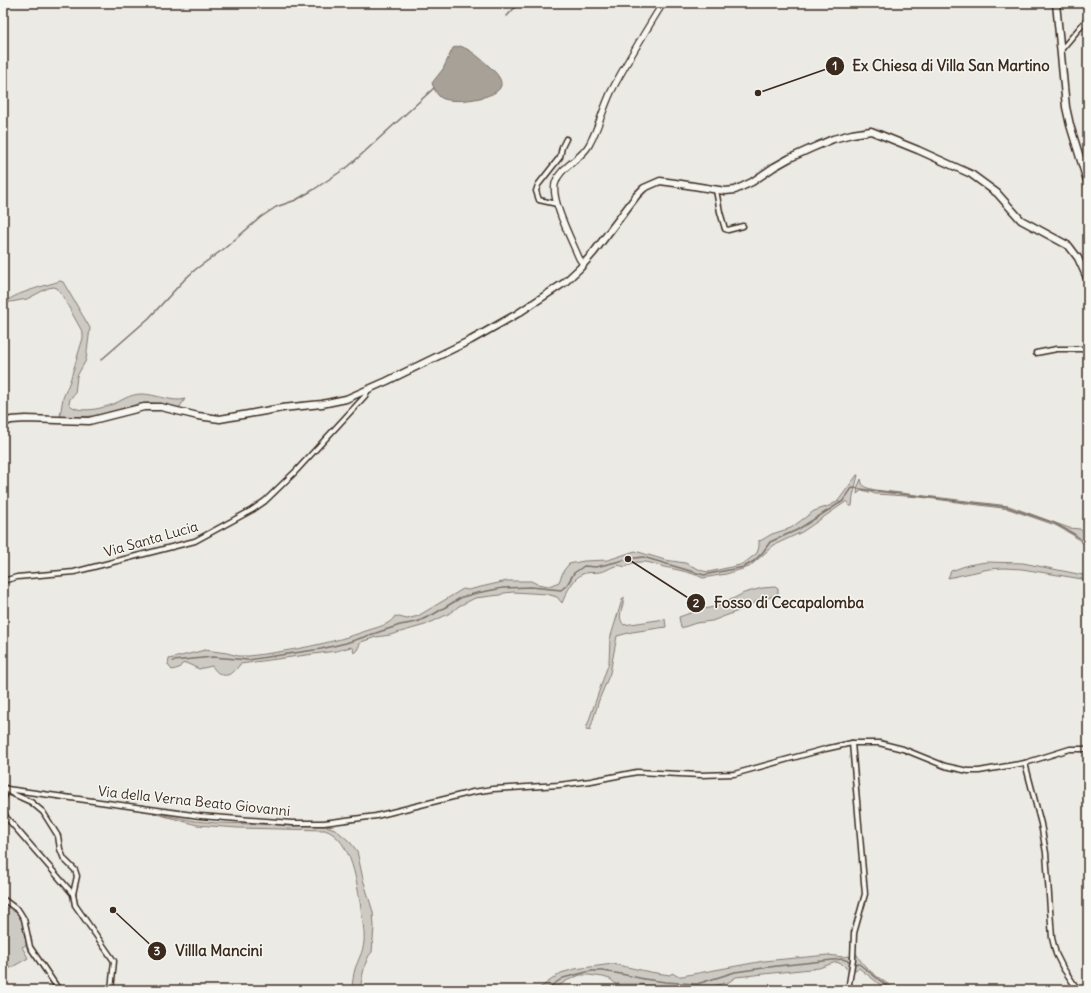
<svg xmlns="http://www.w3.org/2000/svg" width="1091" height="993" font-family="Delius,sans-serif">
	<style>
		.green { fill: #cdcac4; stroke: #847a71 }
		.water { fill: #a8a198; stroke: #7c7167 }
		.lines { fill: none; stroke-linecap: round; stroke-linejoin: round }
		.stream { stroke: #7c7167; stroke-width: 1.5 }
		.minor-casing { stroke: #3b2a1e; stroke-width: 7 }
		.tertiary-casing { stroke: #3b2a1e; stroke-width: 8 }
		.secondary-casing { stroke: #3b2a1e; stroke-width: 9 }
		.minor { stroke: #f6f6f2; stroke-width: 4 }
		.tertiary { stroke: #f6f6f2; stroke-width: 5.5 }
		.secondary { stroke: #f6f6f2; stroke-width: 6 }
		.labels { text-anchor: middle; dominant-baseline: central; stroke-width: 3; stroke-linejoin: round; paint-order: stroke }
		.street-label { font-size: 14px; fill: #3b2a1e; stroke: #f6f6f2 }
		.leader { fill: none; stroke: #3b2a1e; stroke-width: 1.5 }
		.callout-dot { fill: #3b2a1e; stroke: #f6f6f2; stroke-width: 1.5 }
		.mark-label { font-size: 12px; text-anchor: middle; font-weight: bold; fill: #fff }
		.callout-label { font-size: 15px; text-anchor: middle; font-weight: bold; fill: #3b2a1e; stroke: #f6f6f2; stroke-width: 3; stroke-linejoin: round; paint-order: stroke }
	</style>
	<rect width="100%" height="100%" fill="#ebeae5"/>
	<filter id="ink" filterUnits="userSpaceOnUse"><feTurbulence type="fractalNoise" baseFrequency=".025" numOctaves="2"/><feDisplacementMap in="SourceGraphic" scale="8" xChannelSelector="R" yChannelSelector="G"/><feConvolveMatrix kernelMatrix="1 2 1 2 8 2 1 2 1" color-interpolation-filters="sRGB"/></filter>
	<g filter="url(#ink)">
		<g class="green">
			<path d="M60 281 63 282 90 328 86 360 77 376 75 393 70 399 69 404C78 414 99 409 111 405 122 401 129 394 142 394 155 394 174 403 185 399L179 408 153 403 138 404 97 416 71 417 60 416 63 398 70 381 83 338V333L62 295 57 288 54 287 48 288 27 299 5 303C11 294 48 285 60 281Z"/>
			<path d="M857 475H858L853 496 852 506H849L847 501 802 532 774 545 749 567 726 574 703 578C691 572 678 570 664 567 656 565 648 561 640 562 634 562 629 564 625 567 616 563 612 568 604 571 598 573 592 572 585 573 574 576 566 593 562 603L557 597 547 594 513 592 504 593 500 595 475 598 459 606 450 613 436 620 425 625 390 635 376 637 361 642 357 650 354 653 353 649 351 647 336 651 240 664C232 677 221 680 212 666L199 669 186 663 182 664 179 668 172 670 168 665 169 659 205 650 227 653 238 656H249C290 651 330 644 369 630 378 627 390 625 395 616L407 619 418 616 463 589 468 590 507 581H531L537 584 549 586 559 582 564 570 569 564 584 561 608 560 635 551 665 560 685 563 703 571 709 572 740 565 747 561 757 553 759 547V540L760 541 772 534 791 528 814 511 829 506 838 501Z"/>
			<path d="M861 479C862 488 868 488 875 490L1009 506 1069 528 1080 529 1088 538V548L1073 535 1055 525 1009 509 920 497 876 494 862 490 857 494 858 486Z"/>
			<polygon points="986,562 1023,563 1088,576 1088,580 1022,569 1004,568 989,569 948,578 951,571 968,565"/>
			<polygon points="775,587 778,589 778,593 774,596 757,601 746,608 712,621 696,623 681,628 679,617 699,610 719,606 744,593 762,588"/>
			<path d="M624 597C624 606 616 617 624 625L665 619 666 627 632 632 617 636 610 673 599 700 590 730 586 729 609 662 610 639 622 600Z"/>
			<path d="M153 813 195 821 217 823 326 826 335 829 350 842 357 851 363 879 373 912 374 927 372 952C364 959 362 980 360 990H351C353 983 353 975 355 969 358 960 363 952 364 942 365 931 362 919 361 908 357 884 352 839 325 830L238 828 197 825Z"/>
			<path d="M3 901C8 904 15 908 19 913 24 921 27 935 26 945L22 947 28 958 7 970 3 976Z"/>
			<path d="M856 953C863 969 882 980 897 990H887L859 968 855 970 854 968Z"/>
			<polygon points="828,955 843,957 849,956 852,962 848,970 842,964 836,962 819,968 736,977 729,982 697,990 665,990 640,984 616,984 610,979 603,977 589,975 580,975 566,981 552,990 537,990 561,973 575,969 613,964 650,972 670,975 672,973 677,976 682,976 764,961"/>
		</g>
		<path class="water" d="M460 46C472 50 481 59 490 67 494 71 502 78 501 85 500 99 449 105 440 97 436 94 434 88 432 83L443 69 453 48Z"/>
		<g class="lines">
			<g class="stream">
				<polyline points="507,16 519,3"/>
				<polyline points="101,360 149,318 185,279 196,269 225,248 261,217 276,207 296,200 313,190 349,166 434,88"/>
				<polyline points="173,661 213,657 248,660 321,649 346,643 400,625 417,622 434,614 462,597 477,593 503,588 531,587 561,590 567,585 574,573 584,566 596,567 628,559 643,557 704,575 744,567 754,561 763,552 770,542 797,530 843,501 852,488 1007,507 1054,523 1074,534 1088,545"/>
				<polyline points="545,990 563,978 591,971 603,971 621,974 644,979 665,982 697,984 735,972 777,966 842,959 859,964 892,990"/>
			</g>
			<g class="minor-casing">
				<g id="minor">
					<polyline points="1061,50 1088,18"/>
					<polyline points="716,190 720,212 725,229 728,230 743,226"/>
					<polyline points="557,204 539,200 536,191 538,185 560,157 562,147 566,139"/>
					<polyline points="1036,353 1057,349 1088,349"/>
					<polyline points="3,581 17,577 74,572 195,541 252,510 265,501 295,472 365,396 368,390"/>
					<polyline points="1025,763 1041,824 1046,853 1052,938 1056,954 1063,968 1078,990"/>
					<polyline points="3,787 7,789 200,816 292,823 324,823 376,816 473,792 493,789 559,785 591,781 637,772 701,775 734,774 825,749 852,743 879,743 903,749 945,766 968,771 979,771 1025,763 1070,749 1088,749"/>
					<polyline points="3,800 7,789 11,793 31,802 43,812 58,836 60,849 64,859 75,870 77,876 73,894 75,905 114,961 111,990"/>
					<polyline points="3,810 6,817 73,894"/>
					<polyline points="3,899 19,911 24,919 30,947 59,990"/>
					<polyline points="848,990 853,959 854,933 865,894 852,743"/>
				</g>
			</g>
			<g class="tertiary-casing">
				<path id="tertiary" d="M583 264 579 258C572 241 551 201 555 184 559 167 581 160 589 145 598 129 603 109 611 92 627 61 645 32 663 3"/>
			</g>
			<g class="secondary-casing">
				<g id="secondary">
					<polyline points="1056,3 1066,107 1070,125 1088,184"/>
					<polyline points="3,423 11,420 26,419 89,421 144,407 161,407 198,416 220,419 282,408 322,404 346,399 387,381 471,340 517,314 564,283 580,268 594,252 637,195 644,188 660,181 675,183 725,191 735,190 752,182 774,167 790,158 812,148 833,139 852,134 871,131 918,150 971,174 997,193 1021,220 1069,246 1078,258 1088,280"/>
				</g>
			</g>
			<use href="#minor" class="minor"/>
			<use href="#tertiary" class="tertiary"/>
			<use href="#secondary" class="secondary"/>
		</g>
	</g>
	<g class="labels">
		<g class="street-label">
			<text transform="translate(151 539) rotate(-16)">Via Santa Lucia</text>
			<text transform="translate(194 801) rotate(6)">Via della Verna Beato Giovanni</text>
		</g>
	</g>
	<path class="leader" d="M758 93L835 66M628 559L696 603M113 910L157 951"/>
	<g class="callout-dot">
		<circle cx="758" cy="93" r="4"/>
		<circle cx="628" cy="559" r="4"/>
		<circle cx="113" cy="910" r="4"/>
		<circle cx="835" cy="66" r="10"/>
		<circle cx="696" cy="603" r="10"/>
		<circle cx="157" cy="951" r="10"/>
	</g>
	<g class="mark-label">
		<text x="835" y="70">1</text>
		<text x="696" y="607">2</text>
		<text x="157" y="955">3</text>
	</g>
	<g class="callout-label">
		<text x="951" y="71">Ex Chiesa di Villa San Martino</text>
		<text x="789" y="608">Fosso di Cecapalomba</text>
		<text x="219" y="956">Villla Mancini</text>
	</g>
	<rect width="1091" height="993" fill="none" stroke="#f6f6f2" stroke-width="16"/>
	<rect x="8" y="8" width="1075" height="977" fill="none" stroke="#3b2a1e" stroke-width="1.5" filter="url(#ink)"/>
</svg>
